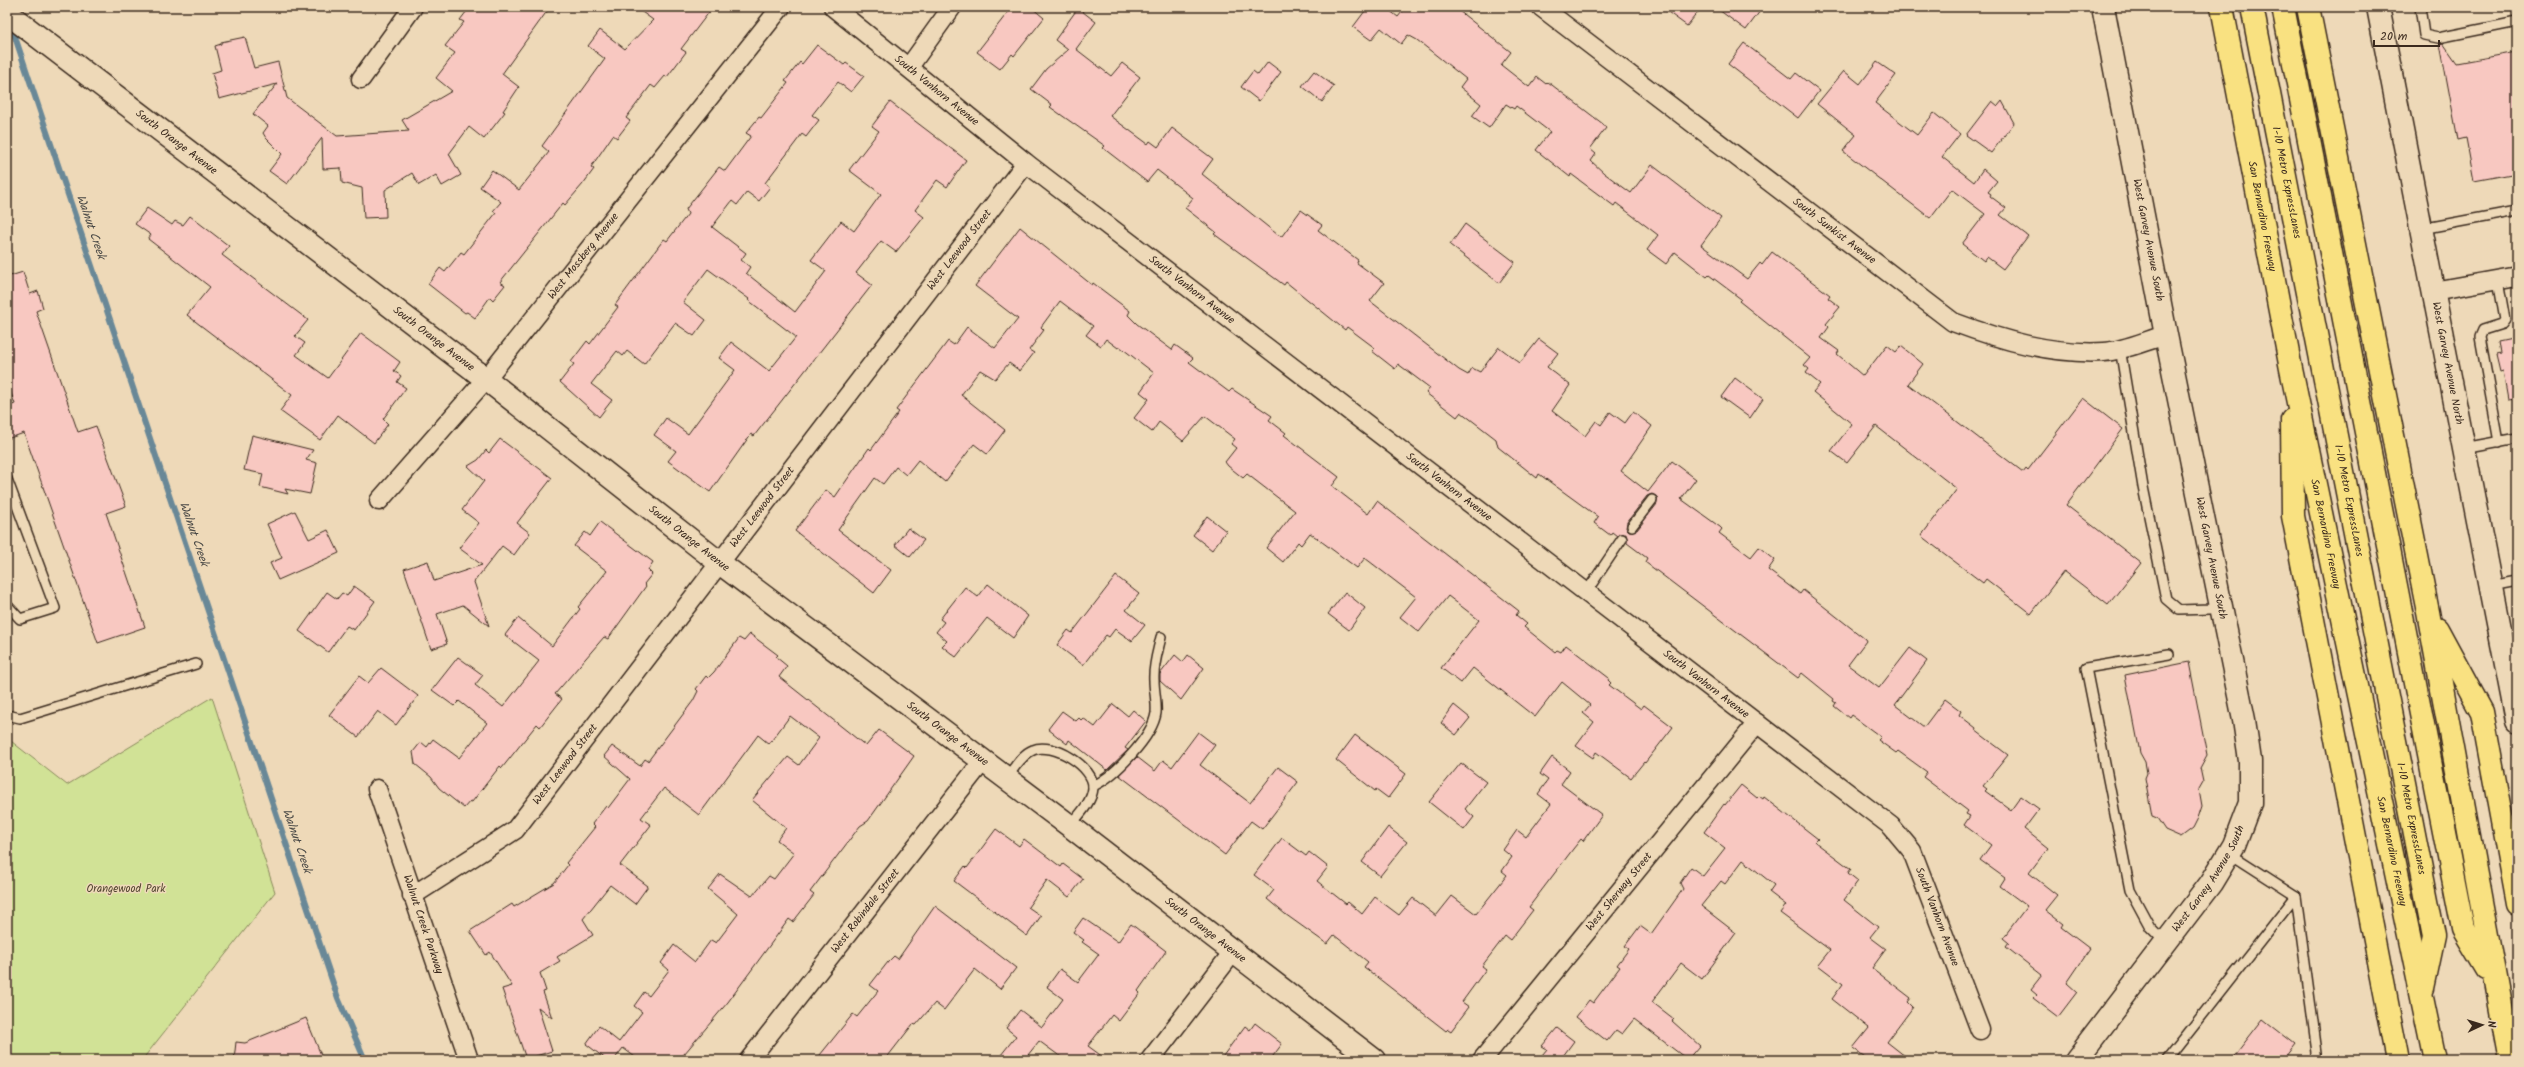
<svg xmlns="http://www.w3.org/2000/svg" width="2524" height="1067" font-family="Kalam,sans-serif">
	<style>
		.green { fill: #d1e296; stroke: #86865a }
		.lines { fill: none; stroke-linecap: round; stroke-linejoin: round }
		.stream { stroke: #698897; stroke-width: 6 }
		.building { fill: #f8c8c1; stroke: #3b2a1e; fill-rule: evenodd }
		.lane-casing { stroke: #3b2a1e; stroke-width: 12 }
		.street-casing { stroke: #3b2a1e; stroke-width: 21 }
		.secondary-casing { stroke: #3b2a1e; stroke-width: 25 }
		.highway-casing { stroke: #3b2a1e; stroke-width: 25 }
		.lane { stroke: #eed9b8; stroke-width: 9 }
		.street { stroke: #eed9b8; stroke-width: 18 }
		.secondary { stroke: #eed9b8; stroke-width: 22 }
		.highway { stroke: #f9e181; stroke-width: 22 }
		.labels { text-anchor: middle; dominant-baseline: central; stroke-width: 3; stroke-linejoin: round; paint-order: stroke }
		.street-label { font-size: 11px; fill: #3b2a1e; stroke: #eed9b8 }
		.park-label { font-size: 11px; fill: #524630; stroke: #eed9b8 }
		.water-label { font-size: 12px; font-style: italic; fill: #4a4946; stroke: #eed9b8 }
	</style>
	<rect width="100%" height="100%" fill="#eed9b8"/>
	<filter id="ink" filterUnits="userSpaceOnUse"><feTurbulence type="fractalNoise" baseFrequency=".025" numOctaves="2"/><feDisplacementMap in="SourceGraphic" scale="8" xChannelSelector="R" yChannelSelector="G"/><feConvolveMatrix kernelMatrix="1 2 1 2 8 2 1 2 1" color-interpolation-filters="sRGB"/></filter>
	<g filter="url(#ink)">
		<polygon class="green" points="212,697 275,892 142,1060 7,1060 7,738 67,785"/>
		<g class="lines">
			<polyline class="stream" points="11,25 338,998 365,1060"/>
		</g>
		<g class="building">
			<polygon points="470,7 550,7 502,74 519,87 503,111 505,112 484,139 469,127 449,154 461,175 442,186 436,175 419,185 412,173 385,190 386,217 364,218 362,188 342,183 341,168 323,169 322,138 287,184 269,171 282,154 266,138 263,133 268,126 253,114 277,84 219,99 212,73 221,70 215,46 221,44 221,42 245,37 254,68 278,62 287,98 337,136 409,131 402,120 452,91 436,78 455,53 445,46 464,22 460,20"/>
			<polygon points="635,7 713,7 681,49 686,52 667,77 665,76 655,88 651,85 626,118 630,121 617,138 613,135 591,167 594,169 583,184 565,205 563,203 500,282 505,285 493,300 490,297 475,318 467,312 465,313 428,284 440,268 445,272 461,252 464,254 496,213 493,211 501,202 480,187 492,170 519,190 549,152 542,146 605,59 588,46 600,30 625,49 653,20"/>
			<polygon points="1012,7 1031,7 1044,18 1014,56 1012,54 1000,69 977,52"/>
			<polygon points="1368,7 1385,7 1398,17 1406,7 1454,7 1511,52 1501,65 1529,87 1537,77 1546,84 1548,82 1603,124 1606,128 1590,149 1596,154 1591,161 1604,173 1631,193 1652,165 1721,218 1701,245 1747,279 1760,263 1762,265 1772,252 1830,295 1828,298 1840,307 1826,324 1829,327 1821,338 1839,351 1837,354 1863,376 1887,345 1896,352 1901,346 1923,364 1908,384 2023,472 2026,468 2028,470 2083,398 2123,429 2066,505 2141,563 2108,605 2064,571 2031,614 1986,579 1983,583 1921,536 1957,489 1876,426 1847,463 1831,451 1852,424 1813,392 1820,384 1806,373 1809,369 1804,365 1810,358 1739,301 1741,299 1709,275 1707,277 1675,252 1666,264 1647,250 1658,235 1616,203 1614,206 1571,174 1570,177 1536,150 1550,132 1516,106 1514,109 1506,104 1489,128 1472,116 1481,104 1460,87 1466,79 1417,40 1408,35 1401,44 1381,28 1371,40 1353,27"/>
			<polygon points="1661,7 1702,7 1687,26"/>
			<polygon points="1715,7 1763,7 1746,30"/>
			<path d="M1078 8 1096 22 1076 49 1111 76 1122 63 1140 77 1110 116 1148 144 1150 141 1158 147 1172 128 1213 159 1202 174 1278 235 1282 236 1301 210 1322 225 1318 230 1358 260 1357 263 1384 283 1370 301 1459 370 1468 375 1472 368 1480 372 1499 347 1520 363 1539 339 1558 353 1547 367 1570 385 1552 411 1585 436 1596 421 1601 425 1610 412 1625 423 1633 412 1652 426 1621 471 1648 492 1672 461 1696 479 1681 499 1720 527 1722 529 1719 533 1751 557 1759 547 1775 560 1768 570 1800 594 1803 590 1865 639 1866 641 1848 665 1879 688 1910 648 1927 661 1895 705 1924 727 1945 699 1961 711 1959 715 1976 728 1975 730 2008 755 1983 786 1987 789 1985 791 2011 810 2021 796 2039 809 2024 829 2048 848 2029 873 2057 895 2045 910 2063 924 2061 927 2090 949 2067 983 2077 992 2058 1017 2033 998 2037 994 2031 989 2042 975 2006 947 2009 943 2003 938 2027 906 2000 886 2005 878 1980 860 1991 845 1964 825 1970 816 1966 814 1968 811 1923 777 1927 772 1898 751 1896 753 1878 740 1881 737 1851 715 1849 718 1834 706 1836 703 1833 701 1834 699 1802 673 1798 678 1645 562 1647 558 1627 543 1626 534 1617 536 1612 532 1610 535 1594 523 1598 517 1539 474 1537 478 1498 447 1496 439 1461 412 1457 417 1426 393 1430 388 1398 364 1395 369 1372 351 1375 348 1347 327 1345 330 1286 282 1284 285 1214 234 1216 232 1185 208 1193 198 1157 170 1147 182 1103 148 1105 146 1050 107 1052 105 1031 89 1046 69 1068 50 1055 40ZM1652 494 1657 497V504L1637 530 1629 531 1626 528 1627 522 1647 496Z"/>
			<polygon points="1744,43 1791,79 1796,73 1819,91 1798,118 1728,64"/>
			<polygon points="2443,43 2457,63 2517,52 2517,173 2474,181 2466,138 2458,140 2440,44"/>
			<polygon points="817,45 844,65 846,63 864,76 851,92 838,82 812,115 819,120 806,137 802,134 765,183 770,187 759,201 747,192 737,205 732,201 712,227 746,253 741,260 750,267 746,273 795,312 826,271 811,260 841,221 854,231 881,194 849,170 879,131 872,126 890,102 966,160 947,187 937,180 915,210 924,217 896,252 881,241 856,273 872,285 754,436 751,434 710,492 668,461 676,451 654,435 666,418 688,434 735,370 719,358 731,342 769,371 796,337 748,300 749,299 708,269 683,302 706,320 694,336 675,323 644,364 627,351 623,356 617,351 591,384 612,400 599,417 560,382 574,364 571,362 587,341 590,344 618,307 615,305 664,239 667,241 688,214 686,209 719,167 725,171 751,136 746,133 759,117 761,118 788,83 785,81 800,62 802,64"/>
			<polygon points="1268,62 1281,72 1259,101 1241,87 1253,71 1258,75"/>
			<polygon points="1877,62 1896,75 1875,103 1917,135 1934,113 1960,134 1942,157 1974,182 1983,169 1997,181 1988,192 1991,194 1990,196 2006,208 2000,215 2028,236 2003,269 1987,257 1984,261 1962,244 1985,214 1952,189 1930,218 1843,151 1856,135 1817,104 1844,71 1860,84"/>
			<polygon points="1314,71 1334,86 1322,102 1302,86"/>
			<polygon points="1992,101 1998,106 2002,101 2014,123 1991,153 1966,135"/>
			<polygon points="147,208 172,225 175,221 183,225 190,216 229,246 222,255 308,320 295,336 305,343 296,355 328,378 361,333 400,362 394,371 401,376 397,382 406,388 383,419 388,424 374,443 338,415 320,440 280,411 292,395 187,315 210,287 148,239 151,235 135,224"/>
			<polygon points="1465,224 1515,262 1499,283 1450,245"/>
			<polygon points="1020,227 1092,285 1093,283 1130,311 1128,315 1137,324 1172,350 1175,345 1193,358 1189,362 1229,392 1232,389 1272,416 1269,420 1286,433 1284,435 1339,477 1332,486 1368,514 1377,501 1519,611 1516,615 1527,624 1524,627 1555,652 1557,650 1561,652 1566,645 1609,678 1608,680 1611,683 1609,685 1641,709 1644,705 1673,727 1645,763 1644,762 1631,778 1596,752 1593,758 1576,746 1594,722 1583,713 1590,705 1562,682 1535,717 1473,668 1461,683 1441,668 1479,620 1448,596 1419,632 1400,617 1416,597 1365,558 1357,568 1310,533 1301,545 1298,542 1283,562 1266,548 1295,511 1247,474 1243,478 1228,466 1225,462 1236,448 1231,444 1235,439 1205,416 1183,441 1159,422 1152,432 1134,418 1149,399 1140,392 1154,373 1119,346 1118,348 1106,339 1101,346 1086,335 1093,326 1060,301 1041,327 1044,330 1029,350 1034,353 1020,371 1009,363 995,379 980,370 961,395 1005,430 987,454 974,444 945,482 918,460 906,475 896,467 883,484 875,478 838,530 891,570 874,593 795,531 826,490 835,497 869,448 871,450 899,412 896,410 948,341 954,345 967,327 995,348 1018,319 975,286"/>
			<polygon points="23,272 30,294 38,291 43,308 36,311 78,432 96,426 126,506 106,513 145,627 98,643 24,433 7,439 7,407 15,404 7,382 7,277"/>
			<polygon points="2517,338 2517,398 2508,399 2503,371 2500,372 2496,355 2500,354 2498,342"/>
			<polygon points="1735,378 1763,399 1750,418 1721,397"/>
			<polygon points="252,435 313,450 306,460 317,463 310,494 285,489 288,494 260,487 263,474 244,470"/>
			<polygon points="500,439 552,478 517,523 530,533 514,555 502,546 474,582 489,626 463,605 437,614 447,644 431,649 404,569 428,561 434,581 482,565 459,548 479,523 462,510 484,481 468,466 478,460 486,450 489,453"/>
			<polygon points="295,511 309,539 328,530 339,553 278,580 270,563 282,558 267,524"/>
			<polygon points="1207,516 1226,531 1212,550 1193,535"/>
			<polygon points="600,522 653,562 648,570 652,574 644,584 646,586 608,639 604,637 555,694 562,699 540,727 537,724 502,768 500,766 472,802 470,801 464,808 439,788 431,777 415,764 413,752 421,742 427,747 433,739 459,758 487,723 459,701 454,706 432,690 458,657 483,675 475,685 503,707 539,661 505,635 518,618 552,646 580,609 578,607 607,571 574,546 585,532 590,536"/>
			<polygon points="908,528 924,540 910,557 895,545"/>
			<polygon points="1116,576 1139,594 1126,610 1145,625 1132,641 1115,629 1109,637 1106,635 1083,665 1057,645 1068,630 1072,633"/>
			<polygon points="988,584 1028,616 1013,638 987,618 956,657 942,646 947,641 936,632 944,622 940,619 965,587 978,597"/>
			<polygon points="354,586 375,601 354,630 347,626 328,652 299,631 327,592 337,599 342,593 347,596"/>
			<polygon points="1345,592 1365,608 1349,630 1328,614"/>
			<polygon points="750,634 778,655 776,657 787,666 779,677 866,746 879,730 914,756 868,821 860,826 810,892 814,895 793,922 789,919 728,1002 679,1060 639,1060 623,1048 614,1060 607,1060 586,1044 599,1026 619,1042 642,1012 634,1006 644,992 649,996 669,970 661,963 674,945 695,962 711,940 716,943 738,914 708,889 720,874 752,896 769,876 774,879 794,853 777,840 786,828 752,800 788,757 799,765 819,738 790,716 769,744 758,735 699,815 664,788 641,818 651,825 620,865 648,886 635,904 610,885 583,919 593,935 557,957 560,961 540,973 546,991 543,992 552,1018 538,1007 552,1051 526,1059 502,989 512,986 490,952 486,955 470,931 512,904 514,907 554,883 568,865 566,863 595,827 592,824 606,806 608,808 630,779 604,756 612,746 640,766 645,759 648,761 693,701 698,691 696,689 706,676 708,678 714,672 739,638 744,641"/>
			<polygon points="1175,655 1183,662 1188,655 1204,668 1181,700 1160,681 1160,674"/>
			<polygon points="2189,662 2207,755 2200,768 2203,782 2199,789 2202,806 2198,818 2193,828 2181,837 2165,830 2157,818 2152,816 2145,778 2147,773 2145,762 2140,753 2125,675"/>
			<polygon points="381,668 418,696 396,725 378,711 358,737 329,715 359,676 368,683"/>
			<polygon points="1113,704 1128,716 1133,710 1146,721 1125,748 1128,750 1107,770 1069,740 1067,744 1048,729 1062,711 1076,721 1079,718 1081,720 1083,718 1095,727"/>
			<polygon points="1454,705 1470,718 1456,735 1441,723"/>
			<polygon points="1198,732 1215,745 1200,765 1250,803 1278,767 1298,782 1262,829 1251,821 1225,855 1119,775 1137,757 1155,771 1163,760 1172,767"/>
			<polygon points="1355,735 1406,774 1388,798 1376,789 1375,791 1336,760"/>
			<polygon points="1552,757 1570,771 1561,784 1602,815 1583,841 1581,839 1573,849 1529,907 1533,910 1510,940 1505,936 1482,966 1486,969 1462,1002 1469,1007 1451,1031 1448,1029 1446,1031 1364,967 1368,962 1334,935 1327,944 1285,914 1267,899 1274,890 1254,875 1282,838 1306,856 1309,852 1328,867 1317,881 1346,904 1348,902 1362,914 1375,897 1399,915 1413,898 1436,916 1452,896 1476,914 1507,875 1502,871 1512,857 1503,850 1517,830 1526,837 1551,804 1538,794 1548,780 1540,774"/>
			<polygon points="1461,763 1486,782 1465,809 1474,817 1464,830 1429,802"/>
			<polygon points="1741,785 1757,798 1759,796 1763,799 1764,797 1818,839 1815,842 1851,869 1848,873 1858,881 1844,900 1878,927 1870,937 1886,949 1872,968 1911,998 1908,1002 1913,1007 1887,1042 1910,1060 1869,1060 1853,1048 1869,1028 1832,999 1843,984 1818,965 1830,950 1780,913 1786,905 1769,892 1774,885 1743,860 1725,884 1721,881 1701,906 1736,933 1702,979 1681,963 1652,1002 1674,1019 1672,1021 1700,1046 1688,1060 1634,1019 1622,1034 1616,1030 1607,1041 1576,1017 1589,1000 1593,1003 1620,967 1617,965 1629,949 1625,946 1640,926 1651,934 1683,889 1680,883 1691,867 1703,876 1725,848 1704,832 1724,804 1725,805"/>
			<polygon points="1388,827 1407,842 1380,876 1362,862"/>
			<polygon points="996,829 1019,846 1024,839 1061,867 1063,864 1083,879 1069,897 1047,880 1028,907 1041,916 1027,936 954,881 965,866 967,868"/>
			<polygon points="935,906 1016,968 1000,989 975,969 944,1010 935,1003 916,1025 913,1024 885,1060 816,1060 853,1014 857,1017 878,991 870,985 888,962 894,956 898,959"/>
			<polygon points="1083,918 1118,942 1131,924 1166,951 1138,991 1140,993 1119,1021 1112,1015 1088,1046 1107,1060 1065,1060 1039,1041 1024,1060 997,1060 1016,1036 1006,1028 1020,1010 1042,1027 1063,999 1047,987 1060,969 1078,982 1099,954 1082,942 1084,940 1073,932"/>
			<polygon points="306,1018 323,1060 234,1060 236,1042 245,1043"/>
			<polygon points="2263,1019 2295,1044 2283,1060 2231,1060"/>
			<polygon points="1255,1023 1282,1044 1270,1060 1220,1060 1245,1026 1250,1030"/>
			<polygon points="1557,1028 1574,1041 1560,1060 1538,1060 1547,1049 1542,1046"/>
		</g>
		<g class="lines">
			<g class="lane-casing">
				<g id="lane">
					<polyline points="2420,7 2424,35 2438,38 2517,22"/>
					<polyline points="2421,229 2517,211"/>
					<polyline points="2498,280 2505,320 2502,324 2483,330 2480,337 2499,442"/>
					<polyline points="2120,348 2143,487 2166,599 2179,610 2210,609 2221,606"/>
					<polyline points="2464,448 2517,438"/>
					<polyline points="7,479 55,608 20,619 7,605"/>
					<polyline points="1632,526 1652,500"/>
					<polyline points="2491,586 2517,581"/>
					<polyline points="1587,591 1622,539"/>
					<polyline points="7,715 20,718 196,664"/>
					<path d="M1006 778C1014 769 1022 754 1033 750 1052 741 1095 767 1093 788 1092 802 1079 815 1070 826"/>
					<path d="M1093 786C1114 777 1153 736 1156 713 1157 702 1154 691 1154 680 1153 665 1158 651 1161 637"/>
					<polyline points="2229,853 2296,896 2318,1060"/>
					<polyline points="2166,943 2150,927 2130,890 2086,668 2169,654"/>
					<polyline points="2167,1060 2296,896"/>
				</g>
			</g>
			<g class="street-casing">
				<g id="street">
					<path id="s1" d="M833 7 1026 163 1891 826 1912 851 1980 1030"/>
					<path id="s2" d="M1541 7 1953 322C2001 340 2052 355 2104 352 2124 351 2147 340 2166 335"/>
					<polyline points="909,67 952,7"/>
					<polyline points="361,79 413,7"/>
					<polyline points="2433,291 2517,276"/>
					<path id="s3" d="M379 501 486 379 781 7"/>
					<path id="s4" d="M377 789 469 1060"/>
					<path id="s5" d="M412 896 515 830 1026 163"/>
					<path id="s6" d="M749 1060 982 762"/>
					<polyline points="1150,1060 1233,952"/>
					<path id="s7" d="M1482 1060 1757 723"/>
				</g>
			</g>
			<g class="secondary-casing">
				<g id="secondary">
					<path id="s8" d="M2378 7 2517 721"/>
					<path id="s9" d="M7 13 486 379 721 564 1070 826 1374 1060"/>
					<path id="s10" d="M2076 1060 2211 883 2234 845 2250 803V761L2244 720 2166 335 2103 7"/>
				</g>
			</g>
			<g class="highway-casing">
				<g id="highway">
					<path id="s11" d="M2222 7 2291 369 2435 1060"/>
					<path id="s12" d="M2252 7 2434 936 2423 988"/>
					<polyline points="2283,7 2463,929 2487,969"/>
					<polyline points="2308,7 2428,612 2510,1060"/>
					<polyline points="2292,420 2293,516 2398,1060"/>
					<polyline points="2437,629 2482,712 2517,903"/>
				</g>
			</g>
			<use href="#lane" class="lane"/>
			<use href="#street" class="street"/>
			<use href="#secondary" class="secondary"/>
			<use href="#highway" class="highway"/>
		</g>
	</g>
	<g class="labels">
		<g class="street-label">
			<text stroke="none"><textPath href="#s1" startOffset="133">South Vanhorn Avenue</textPath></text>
			<text stroke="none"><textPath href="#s9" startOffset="213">South Orange Avenue</textPath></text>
			<text stroke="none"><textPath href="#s12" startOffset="179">I-10 Metro ExpressLanes</textPath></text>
			<text stroke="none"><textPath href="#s11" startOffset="213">San Bernardino Freeway</textPath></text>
			<text stroke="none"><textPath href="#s2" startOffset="369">South Sunkist Avenue</textPath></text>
			<text transform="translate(2148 240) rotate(79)">West Garvey Avenue South</text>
			<text stroke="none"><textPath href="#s5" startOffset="853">West Leewood Street</textPath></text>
			<text stroke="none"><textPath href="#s3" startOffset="319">West Mossberg Avenue</textPath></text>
			<text stroke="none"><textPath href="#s1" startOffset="457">South Vanhorn Avenue</textPath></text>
			<text stroke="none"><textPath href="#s9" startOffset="537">South Orange Avenue</textPath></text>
			<text stroke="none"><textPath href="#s8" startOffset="363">West Garvey Avenue North</textPath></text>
			<text stroke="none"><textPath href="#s1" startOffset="781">South Vanhorn Avenue</textPath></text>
			<text stroke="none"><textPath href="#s12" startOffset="503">I-10 Metro ExpressLanes</textPath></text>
			<text stroke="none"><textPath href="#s5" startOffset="529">West Leewood Street</textPath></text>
			<text stroke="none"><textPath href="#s11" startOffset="537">San Bernardino Freeway</textPath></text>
			<text stroke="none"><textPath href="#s9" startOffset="861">South Orange Avenue</textPath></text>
			<text transform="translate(2211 558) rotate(79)">West Garvey Avenue South</text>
			<text stroke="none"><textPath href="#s1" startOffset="1105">South Vanhorn Avenue</textPath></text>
			<text stroke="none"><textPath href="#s9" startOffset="1185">South Orange Avenue</textPath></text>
			<text stroke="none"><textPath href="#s5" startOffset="205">West Leewood Street</textPath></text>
			<text stroke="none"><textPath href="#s12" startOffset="827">I-10 Metro ExpressLanes</textPath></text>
			<text stroke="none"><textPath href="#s11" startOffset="861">San Bernardino Freeway</textPath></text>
			<text stroke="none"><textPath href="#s10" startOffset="225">West Garvey Avenue South</textPath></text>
			<text stroke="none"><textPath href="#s7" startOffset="217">West Sherway Street</textPath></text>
			<text stroke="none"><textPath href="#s6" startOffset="189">West Robindale Street</textPath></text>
			<text stroke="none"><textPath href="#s1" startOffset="1441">South Vanhorn Avenue</textPath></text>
			<text stroke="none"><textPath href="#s4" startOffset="143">Walnut Creek Parkway</textPath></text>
			<text stroke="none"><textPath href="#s9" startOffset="1509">South Orange Avenue</textPath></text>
		</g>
		<g class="park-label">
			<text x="126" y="889">Orangewood Park</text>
		</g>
		<g class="water-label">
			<text transform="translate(91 227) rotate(71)">Walnut Creek</text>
			<text transform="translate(194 534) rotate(71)">Walnut Creek</text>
			<text transform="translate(297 841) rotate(71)">Walnut Creek</text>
		</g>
	</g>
	<rect width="2524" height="1067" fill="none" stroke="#eed9b8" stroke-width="24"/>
	<rect x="12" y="12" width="2500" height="1043" fill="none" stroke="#3b2a1e" stroke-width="1.5" filter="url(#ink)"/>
	<g transform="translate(2482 1025) rotate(86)" stroke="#eed9b8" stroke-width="3" paint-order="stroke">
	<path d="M0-3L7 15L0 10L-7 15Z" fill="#3b2a1e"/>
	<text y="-6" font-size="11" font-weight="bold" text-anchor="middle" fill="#3b2a1e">N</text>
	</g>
	<path d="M2374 40v6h65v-6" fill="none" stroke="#3b2a1e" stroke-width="2"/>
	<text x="2380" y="40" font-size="12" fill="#3b2a1e" stroke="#eed9b8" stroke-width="3" paint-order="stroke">20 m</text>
</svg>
